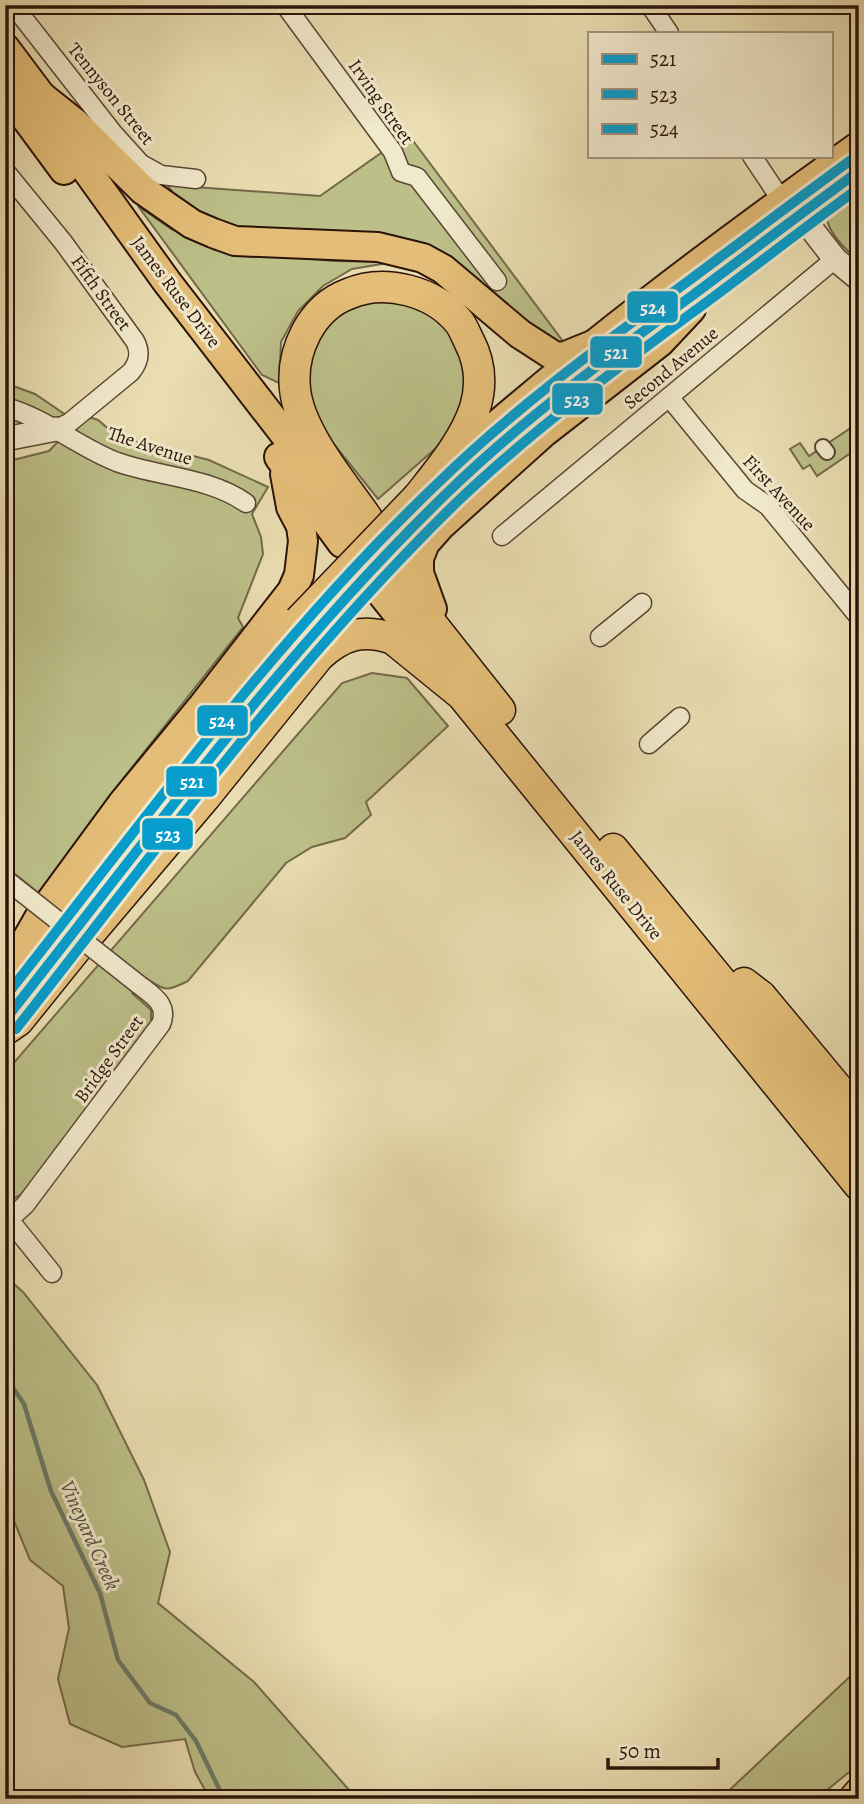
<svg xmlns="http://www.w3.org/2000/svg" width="864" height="1804" font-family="Alegreya,serif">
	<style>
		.green { fill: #bcbf88; stroke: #746949; stroke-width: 2 }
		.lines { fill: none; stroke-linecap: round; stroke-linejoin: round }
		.stream { stroke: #6c7968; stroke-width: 4.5 }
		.pedestrian-casing { stroke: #5a4634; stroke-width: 18 }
		.minor-casing { stroke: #5a4634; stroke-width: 21 }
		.tertiary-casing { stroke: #5a4634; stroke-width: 26 }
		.primary-casing { stroke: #2b130a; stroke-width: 32 }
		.trunk-casing { stroke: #2b130a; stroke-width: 33 }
		.pedestrian { stroke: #f1e9cc; stroke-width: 14 }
		.minor { stroke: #f1e9cc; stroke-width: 18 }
		.tertiary { stroke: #f1e9cc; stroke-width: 23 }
		.primary { stroke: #e4be78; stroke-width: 28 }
		.trunk { stroke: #e4be78; stroke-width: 30 }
		.minor-bridge-casing { stroke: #5a4634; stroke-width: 21; stroke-linecap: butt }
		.trunk-bridge-casing { stroke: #2b130a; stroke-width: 33; stroke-linecap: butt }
		.minor-bridge { stroke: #f1e9cc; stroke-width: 18 }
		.trunk-bridge { stroke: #e4be78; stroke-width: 30 }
		.bus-1-casing { stroke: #f1e9cc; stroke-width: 16 }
		.bus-2-casing { stroke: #f1e9cc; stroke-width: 16 }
		.bus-3-casing { stroke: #f1e9cc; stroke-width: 16 }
		.bus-1 { stroke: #069dcd; stroke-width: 10 }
		.bus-2 { stroke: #069dcd; stroke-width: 10 }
		.bus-3 { stroke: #069dcd; stroke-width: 10 }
		.labels { text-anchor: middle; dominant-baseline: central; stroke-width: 6; stroke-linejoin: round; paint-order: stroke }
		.street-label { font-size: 19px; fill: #2b130a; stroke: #f1e9cc }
		.water-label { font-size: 21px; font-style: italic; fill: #514e41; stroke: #f1e9cc }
		.line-badge { stroke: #f1e9cc; stroke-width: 2.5 }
		.badge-label { font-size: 19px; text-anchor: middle; font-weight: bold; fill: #fff }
	</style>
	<rect width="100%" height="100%" fill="#e9ddb1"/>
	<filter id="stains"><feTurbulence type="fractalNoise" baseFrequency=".00286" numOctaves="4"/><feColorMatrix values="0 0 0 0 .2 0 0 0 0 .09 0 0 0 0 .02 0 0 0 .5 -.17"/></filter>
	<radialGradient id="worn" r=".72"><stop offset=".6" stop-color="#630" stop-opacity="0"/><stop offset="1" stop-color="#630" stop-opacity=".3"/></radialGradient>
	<g class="green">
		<polygon points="408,134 568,348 557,347 423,247 277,232 195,220 167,185 320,196"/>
		<path d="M859 195V261C846 250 831 236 827 220Z"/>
		<polygon points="138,206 171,229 215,250 334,261 394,262 352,269 323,286 298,311 281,342 279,383 262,375"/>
		<polygon points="381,295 436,311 467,358 462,418 444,441 378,499 316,422 303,389 307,362 327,320"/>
		<polygon points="5,383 35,394 66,415 86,416 98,420 118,437 209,460 268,487 252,514 261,537 263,554 238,618 243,627 118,785 40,894 5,866 5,462 49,451 68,431 5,431"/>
		<polygon points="849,429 857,437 853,440 858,448 817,476 810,465 803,469 790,449 800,443 809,456"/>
		<path d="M372 673 407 678 448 726 366 802 371 815 345 838 312 847 286 863 188 981C164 993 165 990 144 977L132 993 151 1010V1029L26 1192 5 1203V1073L342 683Z"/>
		<polygon points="5,1276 23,1292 97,1385 144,1480 170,1552 158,1603 254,1682 357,1799 210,1799 195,1772 185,1739 122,1747 70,1724 58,1679 69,1628 63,1586 30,1560 5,1499"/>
		<polygon points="859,1668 859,1764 816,1799 720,1799"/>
	</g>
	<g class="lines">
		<polyline class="stream" points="5,1376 24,1404 51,1491 100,1593 118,1660 150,1703 176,1715 196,1741 224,1799"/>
		<g class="pedestrian-casing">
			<polyline id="pedestrian" points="823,447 827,452"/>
		</g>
		<g class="minor-casing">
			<g id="minor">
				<polyline points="13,5 113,133 141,164 161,175 196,179"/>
				<polyline points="285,5 393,152 401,172 417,177 497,281"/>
				<polyline points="650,5 669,33"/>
				<polyline points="752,156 782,201"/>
				<path d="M5 171 63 242 135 341C141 352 139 362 131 372L69 423 56 429"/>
				<polyline points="669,397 745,490 768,506 859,617"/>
				<path d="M5 407C46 418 78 447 117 462 159 477 209 477 246 503"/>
				<polyline points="502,536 835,259"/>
				<polyline points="600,637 642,603"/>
				<polyline points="649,744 680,717"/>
				<path d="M5 1223 25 1205 161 1024C169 1004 152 995 138 984"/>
				<polyline points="5,1225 15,1227 52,1273"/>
				<polyline points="5,1792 9,1799"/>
			</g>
		</g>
		<g class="tertiary-casing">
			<g id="tertiary">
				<polyline points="800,214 835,259 859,279"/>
				<polyline points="5,439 56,429"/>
			</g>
		</g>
		<g class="primary-casing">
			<g id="primary">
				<polyline points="5,48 41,96 60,133 167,282 357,528"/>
				<polyline points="5,90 64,170"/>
				<polyline points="41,96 75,123 143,190 192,224 213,233 235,241 378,247 423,258 443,269 520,334 554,356 563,357 595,344"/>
				<polyline points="664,315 859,171"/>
				<polyline points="279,457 342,543"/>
				<path d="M448 468C577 352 718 247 859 146"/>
				<polyline points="431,509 482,460"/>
				<polyline points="374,584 441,668"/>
				<polyline points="432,609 419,573 419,558 425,543 441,525 543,433 660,342 691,309"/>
				<polyline points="50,902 122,804 201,708 292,591 299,575 303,541 301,526 291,507 285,474"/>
				<polyline points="14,962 39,918"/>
			</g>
		</g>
		<g class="trunk-casing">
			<g id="trunk">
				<path d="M367 518C343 483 299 432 295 389 291 351 311 308 348 294 385 278 434 291 459 322 463 327 466 335 469 341 480 362 482 385 475 408 464 441 440 469 418 497"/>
				<polyline points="396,560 420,609 500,710"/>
				<polyline points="613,849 859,1150"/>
				<polyline points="65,914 299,621"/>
				<path d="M90 933 206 796 319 656C342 635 363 628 393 639L462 695 859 1185"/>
				<polyline points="744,983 761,996 859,1114"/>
				<polyline points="5,987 52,929"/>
				<polyline points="5,1030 18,1021 76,949"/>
				<polyline points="854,1799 859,1793"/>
			</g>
		</g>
		<use href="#pedestrian" class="pedestrian"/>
		<use href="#minor" class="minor"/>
		<use href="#tertiary" class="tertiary"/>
		<use href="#primary" class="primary"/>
		<use href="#trunk" class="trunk"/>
		<g class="minor-bridge-casing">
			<polyline id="minor-bridge" points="5,879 138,984"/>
		</g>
		<g class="trunk-bridge-casing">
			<polyline id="trunk-bridge" points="299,621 418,497"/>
		</g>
		<use href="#minor-bridge" class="minor-bridge"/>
		<use href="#trunk-bridge" class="trunk-bridge"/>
		<g class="bus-1-casing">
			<path id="bus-1" d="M5 1020C147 840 282 653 447 493 522 420 608 357 693 295 748 254 803 212 859 171"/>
		</g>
		<g class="bus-2-casing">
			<path id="bus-2" d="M16 1029C157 849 292 663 456 503 531 431 616 369 700 307 753 268 805 227 859 188"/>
		</g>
		<g class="bus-3-casing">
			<path id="bus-3" d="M5 997C144 821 276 637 439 482 515 408 601 345 687 282 742 241 796 200 851 160"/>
		</g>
		<use href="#bus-1" class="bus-1"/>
		<use href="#bus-2" class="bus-2"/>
		<use href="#bus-3" class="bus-3"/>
	</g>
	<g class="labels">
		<g class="street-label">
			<text transform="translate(111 94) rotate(51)">Tennyson Street</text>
			<text transform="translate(381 102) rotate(55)">Irving Street</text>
			<text transform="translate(176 292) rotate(53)">James Ruse Drive</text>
			<text transform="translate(101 293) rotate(54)">Fifth Street</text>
			<text transform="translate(671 368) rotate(-40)">Second Avenue</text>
			<text transform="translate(150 446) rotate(18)">The Avenue</text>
			<text transform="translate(779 493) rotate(47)">First Avenue</text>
			<text transform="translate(616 885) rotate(51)">James Ruse Drive</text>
			<text transform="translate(109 1059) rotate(-54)">Bridge Street</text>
		</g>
		<g class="water-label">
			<text transform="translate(90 1535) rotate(66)">Vineyard Creek</text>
		</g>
	</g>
	<g class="line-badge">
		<rect x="626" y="290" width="53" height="34" rx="7" fill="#069dcd"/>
		<rect x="589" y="335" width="54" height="34" rx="7" fill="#069dcd"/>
		<rect x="551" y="382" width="53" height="34" rx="7" fill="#069dcd"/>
		<rect x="196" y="704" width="53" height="33" rx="7" fill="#069dcd"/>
		<rect x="165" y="765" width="53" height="33" rx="7" fill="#069dcd"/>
		<rect x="141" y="817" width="53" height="34" rx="7" fill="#069dcd"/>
	</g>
	<g class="badge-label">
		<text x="653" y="314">524</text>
		<text x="616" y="359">521</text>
		<text x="577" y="406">523</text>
		<text x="222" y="727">524</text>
		<text x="192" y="788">521</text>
		<text x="168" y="841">523</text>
	</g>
	<rect width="864" height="1804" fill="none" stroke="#e9ddb1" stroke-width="28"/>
	<rect x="7" y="7" width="850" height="1790" fill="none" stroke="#2b130a" stroke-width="3.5"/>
	<rect x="14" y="14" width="836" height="1776" fill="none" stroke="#2b130a" stroke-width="2"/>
	<rect x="588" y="32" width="245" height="126" fill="#f1e9cc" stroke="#a2937e" stroke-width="2"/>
	<rect x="602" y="54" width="35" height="10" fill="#069dcd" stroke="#a2937e" stroke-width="2"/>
	<text x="650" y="66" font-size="21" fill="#2b130a">521</text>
	<rect x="602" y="89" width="35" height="10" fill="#069dcd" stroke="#a2937e" stroke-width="2"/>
	<text x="650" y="102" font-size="21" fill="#2b130a">523</text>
	<rect x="602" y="124" width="35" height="10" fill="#069dcd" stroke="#a2937e" stroke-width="2"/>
	<text x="650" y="136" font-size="21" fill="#2b130a">524</text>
	<path d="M608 1758v10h110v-10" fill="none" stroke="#2b130a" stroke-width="3.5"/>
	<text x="619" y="1758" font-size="21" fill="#2b130a" stroke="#f1e9cc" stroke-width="5" paint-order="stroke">50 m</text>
	<rect width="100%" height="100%" filter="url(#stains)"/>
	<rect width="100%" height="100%" fill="url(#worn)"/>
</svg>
